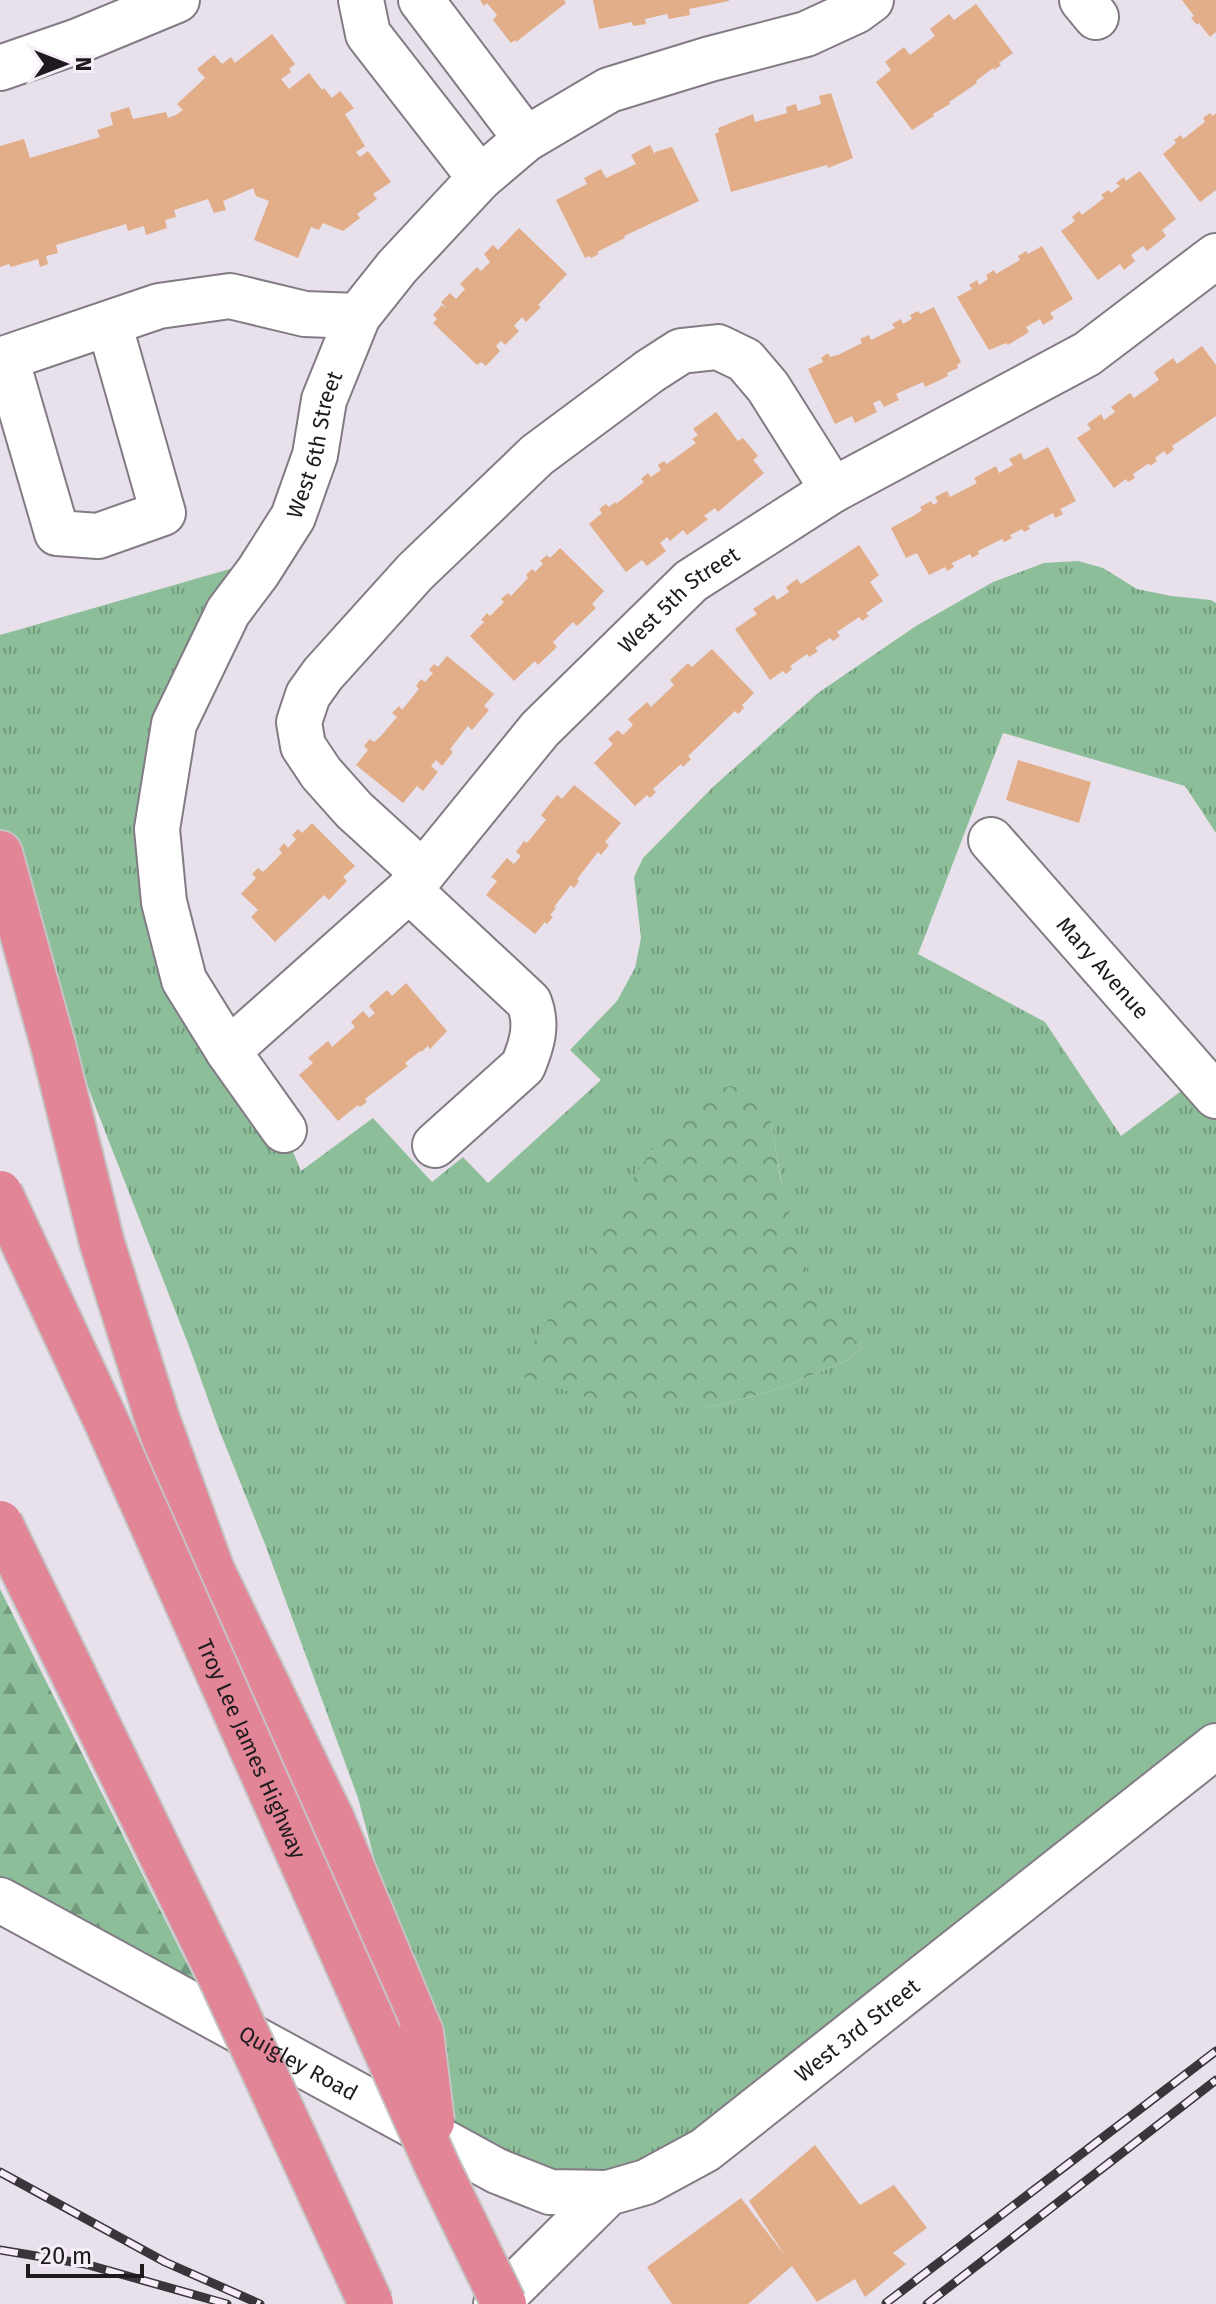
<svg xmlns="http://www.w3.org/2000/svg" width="1216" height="2304" font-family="'Fira Sans',sans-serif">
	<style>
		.grass { fill: url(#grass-tufts); fill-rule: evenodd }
		.forest { fill: url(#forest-firs) }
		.park { fill: url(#park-crowns) }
		.building { fill: #e1ae89 }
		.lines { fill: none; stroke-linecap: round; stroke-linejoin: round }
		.minor-casing { stroke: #837b84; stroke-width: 48 }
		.highway-casing { stroke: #c4c4c5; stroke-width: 48 }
		.minor { stroke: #fff; stroke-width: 44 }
		.highway { stroke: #e28597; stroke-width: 44 }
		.rail-casing { stroke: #39353a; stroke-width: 9 }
		.rail { stroke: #f6edf8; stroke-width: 6; stroke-dasharray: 18; stroke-linecap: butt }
		.highway-bridge-casing { stroke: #c4c4c5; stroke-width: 48; stroke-linecap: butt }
		.highway-bridge { stroke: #e28597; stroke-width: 44 }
		.labels { text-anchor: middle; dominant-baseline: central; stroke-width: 6; stroke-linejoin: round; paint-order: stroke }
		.street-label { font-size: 22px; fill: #1e1b1f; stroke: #f6edf8 }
	</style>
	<defs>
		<pattern id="grass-tufts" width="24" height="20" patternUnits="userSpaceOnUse" patternTransform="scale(2)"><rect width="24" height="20" fill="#8cbe9a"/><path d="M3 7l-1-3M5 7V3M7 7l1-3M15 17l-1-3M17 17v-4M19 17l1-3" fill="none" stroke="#729a7d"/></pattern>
		<pattern id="forest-firs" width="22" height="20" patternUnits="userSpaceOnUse" patternTransform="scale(2)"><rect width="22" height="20" fill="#8cbe9a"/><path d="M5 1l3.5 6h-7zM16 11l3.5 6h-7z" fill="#729a7d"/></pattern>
		<pattern id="park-crowns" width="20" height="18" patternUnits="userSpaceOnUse" patternTransform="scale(2)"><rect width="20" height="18" fill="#8cbe9a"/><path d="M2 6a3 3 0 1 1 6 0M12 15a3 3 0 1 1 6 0" fill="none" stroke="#729a7d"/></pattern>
	</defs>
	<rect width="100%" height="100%" fill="#e8e0ea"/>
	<path class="grass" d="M268 558 174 724 164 902 284 1130 301 1171 373 1118 432 1182 463 1157 488 1183 601 1080 570 1050 617 1001 635 968 641 938 634 877 643 858 714 786 818 693 916 626 993 582 1044 563 1078 561 1103 568 1137 589 1171 596 1211 600 1216 603V833L1185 786 1003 733 918 954 1045 1022 1121 1136 1200 1077 1216 1069V1746L705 2150 608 2193 431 2135 421 2033 358 1798 265 1544 218 1427 189 1346 94 1103 0 839V635ZM772 1124C780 1177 793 1257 820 1303 830 1319 849 1334 862 1348L848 1360 781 1388 708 1408 517 1374 571 1282Z"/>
	<polygon class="forest" points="0,1589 214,2018 0,1900"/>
	<polygon class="park" points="731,1086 752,1093 772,1124 780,1176 800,1254 821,1304 862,1348 848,1360 781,1388 708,1408 609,1405 516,1374 610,1214 658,1141 702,1093"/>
	<g class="building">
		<polygon points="480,0 564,0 566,3 516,42 515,40 511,43 493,20 497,15 487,3 484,6"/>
		<polygon points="593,0 729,0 729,1 689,9 690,15 669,19 667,14 645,19 646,24 633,26 632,22 599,29"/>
		<polygon points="1182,0 1216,0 1216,32 1210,37 1199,23 1197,25 1191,18 1194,16"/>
		<polygon points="976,4 1013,53 999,63 1001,65 994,70 993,68 976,81 977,83 949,102 950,104 933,114 934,116 912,130 876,82 891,70 885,62 904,47 910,55 935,36 930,29 949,14 954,20"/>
		<polygon points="272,34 295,64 289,69 291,72 281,79 289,89 309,73 322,90 324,88 332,98 340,91 354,108 345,114 365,146 356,152 360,157 368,151 391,182 373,194 377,199 357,214 360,218 343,231 323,223 319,230 311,227 298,258 254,240 269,201 256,196 253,188 223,201 226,210 214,213 208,199 174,210 176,217 165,220 167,228 146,235 144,226 128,231 126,224 56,245 58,253 46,256 48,264 40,267 38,259 11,267 9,264 0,267 0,146 24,139 30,158 100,137 97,130 113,125 110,113 129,107 133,119 166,112 168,118 176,115 183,110 177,104 205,78 197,69 214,55 222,64 231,57 235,63"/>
		<polygon points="831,93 853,158 828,168 827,165 731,192 715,134 719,132 718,128 753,114 755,122 787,113 786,107 796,104 798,111 821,104 819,96"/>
		<polygon points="1210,113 1213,116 1216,113 1216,190 1200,202 1163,154 1176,143 1174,140 1181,135 1183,139 1205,122 1203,118"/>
		<polygon points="650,145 655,155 655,152 672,147 699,201 624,236 625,238 597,252 599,254 591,258 589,256 585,258 556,200 587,184 584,178 601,169 606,178 636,164 631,155"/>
		<polygon points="1140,171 1176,219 1162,230 1166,236 1147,251 1143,246 1131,255 1135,261 1124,270 1120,264 1098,280 1061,231 1075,221 1072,217 1079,211 1082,215 1104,198 1101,195 1108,190 1111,193 1120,186 1116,183 1124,177 1126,181"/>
		<polygon points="519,228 567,274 538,305 541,307 526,322 522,317 514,326 519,331 505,345 501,341 496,346 500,351 486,366 481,362 477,365 433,323 437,319 433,315 442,305 447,309 441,302 450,293 456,299 465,289 460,284 477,267 481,271 490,262 484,254 493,245 498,250"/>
		<polygon points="1042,246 1073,299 1050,313 1054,318 1043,325 1040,319 1026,327 1029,332 1008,345 1006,343 989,350 957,297 972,289 969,285 977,280 979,285 988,279 986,275 994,270 996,274 1020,260 1018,256 1026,251 1028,254"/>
		<polygon points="934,307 961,362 957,365 958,368 947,373 948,376 925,387 923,382 896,394 899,400 884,407 880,400 873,403 877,412 855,423 852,416 835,424 808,369 823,362 821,358 828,353 830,357 838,355 862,343 860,339 869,335 871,340 895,328 892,324 901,319 903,324 912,319 910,315 918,311 920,314"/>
		<polygon points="1202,346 1216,365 1216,416 1172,446 1174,449 1167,455 1164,451 1155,458 1157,461 1150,466 1149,463 1133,474 1135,478 1128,482 1126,479 1114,488 1077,438 1091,429 1087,424 1101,414 1104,420 1115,412 1111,407 1130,393 1134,398 1159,380 1154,372 1173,358 1177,364"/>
		<polygon points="716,412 738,441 743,438 758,456 753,460 764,473 718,512 715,508 704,516 708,519 687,535 683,530 670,541 667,537 660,543 666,551 647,566 642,560 626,572 589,524 602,513 599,509 606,504 609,507 615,502 616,504 644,482 641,479 648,473 651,477 661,470 658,465 664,461 667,464 696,443 692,439 698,435 693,429"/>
		<polygon points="1048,447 1076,501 1060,509 1063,514 1055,518 1053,513 1028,526 1030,529 1024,532 1022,529 1010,535 1012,538 1004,542 1002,539 978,551 979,554 972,558 970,554 952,563 954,567 947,571 945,567 929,575 918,555 916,553 906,558 891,528 915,515 922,510 920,507 931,501 933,505 938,502 935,497 947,491 950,497 977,483 974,478 996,466 999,473 1013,465 1009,459 1021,453 1024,460"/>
		<polygon points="859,545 879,575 870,582 883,601 866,613 869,616 862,621 859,617 837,632 840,636 833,641 830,638 815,648 818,651 809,657 807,654 790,666 792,669 786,674 783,671 770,680 735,629 757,614 753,609 774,595 777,600 789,592 786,587 797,579 801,584"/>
		<polygon points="560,548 604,591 592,604 596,608 577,626 573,622 553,642 557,647 538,665 535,661 514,681 470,636 484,622 481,620 487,613 490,616 504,602 501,599 508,593 511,596 528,578 526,575 532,569 535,572 543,564 540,561 547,555 550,558"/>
		<polygon points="712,649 754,693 742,705 744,708 738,714 735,711 688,756 691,759 683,767 681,764 653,789 656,792 650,798 647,795 635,806 594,763 613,744 608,739 618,730 623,735 633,725 628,719 647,702 651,707 674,685 670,680 688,663 692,667"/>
		<polygon points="447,656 494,694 484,706 489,710 472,730 468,726 450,749 453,752 442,766 436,760 431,766 438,772 423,791 417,786 403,803 356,765 368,750 364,746 370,739 374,742 380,737 397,717 392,713 399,706 402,710 419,689 416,686 421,679 425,682 433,673 429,670 434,664 438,667"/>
		<polygon points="1018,760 1091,782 1079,823 1006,800"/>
		<polygon points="574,785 621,823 605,842 609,845 601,855 598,852 577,879 579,881 574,888 571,885 554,907 556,908 550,915 553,917 547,924 545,922 535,934 486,895 497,881 491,877 507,858 514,864 521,856 516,852 524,841 527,843 546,820 541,815 557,795 562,799"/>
		<polygon points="312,823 355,866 343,877 347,881 329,900 324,895 275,942 251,917 258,910 241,894 256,878 252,874 258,868 263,872 282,853 279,849 284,843 288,848 296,839 292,835 298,829 302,833"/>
		<polygon points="406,983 447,1031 430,1049 428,1046 421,1052 420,1051 405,1063 408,1066 365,1099 367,1102 360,1107 358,1105 338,1121 299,1075 313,1063 308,1058 328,1041 332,1047 355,1027 351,1022 363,1011 369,1018 375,1013 369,1006 387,990 392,996"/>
		<polygon points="815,2145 860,2205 894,2185 927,2228 893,2253 906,2264 865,2297 855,2279 817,2302 792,2266 748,2304 672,2304 647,2267 741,2198 786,2257 749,2201"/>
	</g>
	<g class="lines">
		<g class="minor-casing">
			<g id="minor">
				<polyline points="361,0 368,34 480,178"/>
				<polyline points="421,0 526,139"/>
				<polyline points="1082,0 1096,17"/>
				<polyline points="0,68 78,41 177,0"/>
				<polyline points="109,323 163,513 98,536 57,533 6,358 159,306 230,296 305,314 358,316"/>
				<path id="s1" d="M991 840 1216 1096"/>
				<polyline points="423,873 354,810 321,773 303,746 299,722 308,695 323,674 415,572 537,455 650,371 681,351 718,347 745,360 768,387 833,490"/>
				<path d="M409 890 529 1002C538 1025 532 1044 523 1066L435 1145"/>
				<path id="s2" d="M228 1051 409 890 540 729 691 581 833 490 1087 354 1216 256"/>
				<path id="s3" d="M284 1130 228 1051 184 980 164 902 157 829 174 724 228 612 258 572 293 517 315 455 324 400 358 316 397 267 480 178 526 139 609 90 710 59 806 34 856 11 871 0"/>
				<path id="s4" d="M0 1900 497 2171 550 2192 608 2193"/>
				<path id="s5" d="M496 2304 608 2193 646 2182 705 2150 1216 1746"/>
			</g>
		</g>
		<g class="highway-casing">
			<polyline id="highway" points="0,853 53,1045 102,1243 158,1421 212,1570 332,1819 421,2033"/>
		</g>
		<use href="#minor" class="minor"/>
		<use href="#highway" class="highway"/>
		<g class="rail-casing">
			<g id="rail">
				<polyline points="0,2172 165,2262 260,2304"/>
				<polyline points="0,2250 85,2264 227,2304"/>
				<polyline points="886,2303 1216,2051"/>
				<polyline points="927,2304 1216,2080"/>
			</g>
		</g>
		<use href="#rail" class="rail"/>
		<g class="highway-bridge-casing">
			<g id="highway-bridge">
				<path id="s6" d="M0 1193 107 1423 438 2168 504 2304"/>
				<polyline points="0,1523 220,1976 371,2304"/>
				<polyline points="421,2033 432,2122"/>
			</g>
		</g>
		<use href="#highway-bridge" class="highway-bridge"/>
	</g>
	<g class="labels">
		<g class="street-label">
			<text stroke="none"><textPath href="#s3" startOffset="756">West 6th Street</textPath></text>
			<text stroke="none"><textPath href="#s2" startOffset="640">West 5th Street</textPath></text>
			<text stroke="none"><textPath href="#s1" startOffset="170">Mary Avenue</textPath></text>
			<text stroke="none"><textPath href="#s6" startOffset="610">Troy Lee James Highway</textPath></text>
			<text stroke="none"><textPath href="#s5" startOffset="458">West 3rd Street</textPath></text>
			<text stroke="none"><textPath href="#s4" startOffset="340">Quigley Road</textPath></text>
		</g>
	</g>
	<g transform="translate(64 64) rotate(90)" stroke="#f6edf8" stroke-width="6" paint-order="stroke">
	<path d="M0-6L14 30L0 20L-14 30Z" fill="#1e1b1f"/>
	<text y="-12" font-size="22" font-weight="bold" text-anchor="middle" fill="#1e1b1f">N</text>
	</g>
	<path d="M28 2264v12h114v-12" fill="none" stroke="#1e1b1f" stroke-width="4"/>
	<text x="40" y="2264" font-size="24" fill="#1e1b1f" stroke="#f6edf8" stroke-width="6" paint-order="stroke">20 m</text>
</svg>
